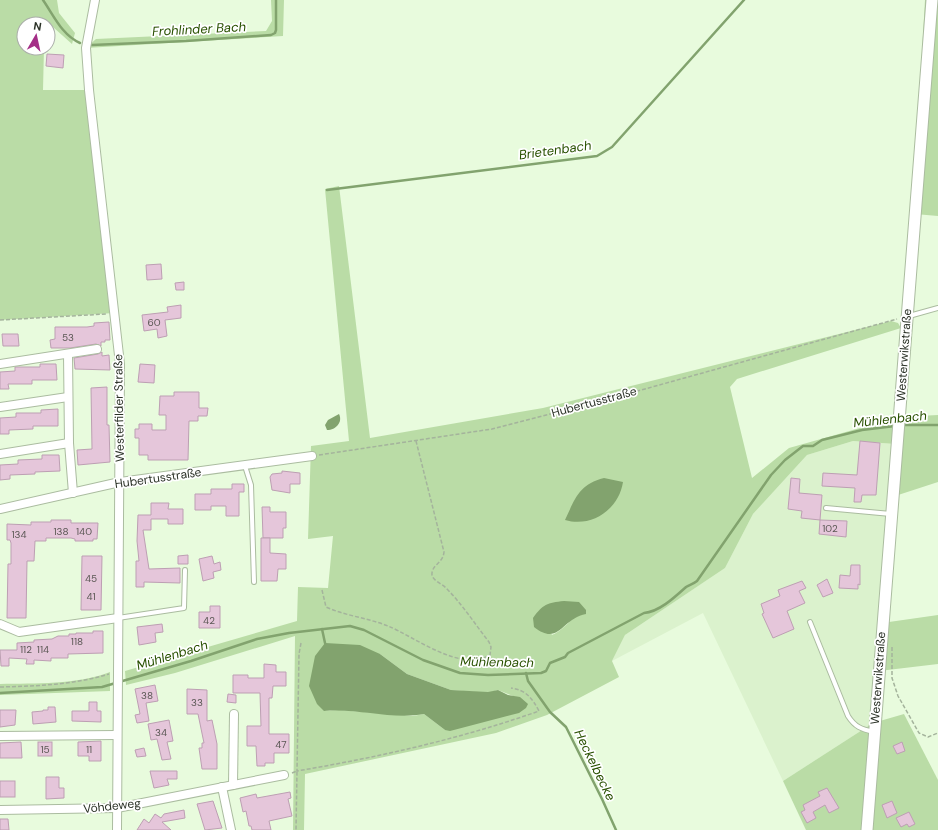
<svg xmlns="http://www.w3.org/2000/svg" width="938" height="830" font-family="'DM Sans',sans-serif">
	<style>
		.built { fill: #dbf2cd }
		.green { fill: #badca6; fill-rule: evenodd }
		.water { fill: #82a36e }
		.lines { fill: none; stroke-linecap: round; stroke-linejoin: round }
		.stream { stroke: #82a36e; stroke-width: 2.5 }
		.building { fill: #e5c6da; stroke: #bd9fb3 }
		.lane-casing { stroke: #abbca0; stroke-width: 6 }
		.street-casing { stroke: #abbca0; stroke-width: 10 }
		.secondary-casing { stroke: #abbca0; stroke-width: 13 }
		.path { stroke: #a4b39c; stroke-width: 1.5; stroke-dasharray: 4 2; stroke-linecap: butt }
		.lane { stroke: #fff; stroke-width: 4 }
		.street { stroke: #fff; stroke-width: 8 }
		.secondary { stroke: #fff; stroke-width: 11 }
		.labels { text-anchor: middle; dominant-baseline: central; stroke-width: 3.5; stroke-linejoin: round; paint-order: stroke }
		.number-label { font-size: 10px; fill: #5a5754 }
		.street-label { font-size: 12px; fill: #2b3227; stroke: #fff }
		.water-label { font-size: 13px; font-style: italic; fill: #295100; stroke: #fff }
	</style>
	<rect width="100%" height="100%" fill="#e8fbdd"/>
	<polygon class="built" points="853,441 897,444 873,723 783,781 703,613 612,661 625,635 725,568 753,514 807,455"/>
	<g class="green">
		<polygon points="0,0 57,0 59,13 75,33 72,44 44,19 44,24 24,24 24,48 44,48 43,90 89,90 114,313 0,320"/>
		<polygon points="271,0 284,0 283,36 86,48 96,39 266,31 272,21"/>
		<polygon points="925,0 938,0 938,216 915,214 907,316"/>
		<path d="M339 186 370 438 543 408 891 321 898 323 901 328 737 379 730 387 752 478 789 448 899 417 938 415V482L892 497 896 444 853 441 807 455 753 514 725 568 625 635 612 661 619 677 547 715 496 733 305 774 304 830H293L295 636 175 673 126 685 125 671 297 621 298 587 328 588 333 536 308 539 311 446 349 441 325 189ZM539 610 578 615C569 621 562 631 552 635ZM380 654 407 674 451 690 488 693 498 690 521 699C497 711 473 728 445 730L424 714 413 716 339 710 324 711Z"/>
		<polygon points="938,615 938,664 879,671 882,623"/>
		<path d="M110 672V691L0 695V684C35 683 77 685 110 672Z"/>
		<polygon points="904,714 938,780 938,830 806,830 783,781 873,723"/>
	</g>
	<g class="water">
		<path d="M339 414C343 422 336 430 327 430L325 425 328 420Z"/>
		<path d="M604 478 623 482C619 509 592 528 565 520 575 499 579 484 604 478Z"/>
		<path d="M564 601 579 602 586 610V614C562 618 559 647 534 627L533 618C543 604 547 603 564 601Z"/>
		<path d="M325 643 360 645 380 654 407 674 451 690 488 692 498 690 508 695 520 697 528 704 526 708 519 713 450 731 445 730 424 714C392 720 358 708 324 711L317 704 309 686 315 656Z"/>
	</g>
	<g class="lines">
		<g class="stream">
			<path d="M43 0C54 16 62 35 80 43"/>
			<polyline points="92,45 186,41 271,35 275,33 276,30 276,0"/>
			<polyline points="327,190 597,156 612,147 744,0"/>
			<polyline points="902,425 938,425"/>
			<polyline points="322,629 325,643"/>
			<polyline points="526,673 528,681 550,712 566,727 602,799 616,830"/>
			<path d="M0 693 102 687 191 661 257 639 289 633 350 626 364 630 423 660 460 673 488 675 541 673 546 671 550 663 565 657 568 653 644 613C659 612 675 597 686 587 689 585 693 584 697 581L771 475 785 460 803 446H813L822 440 862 430 895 426"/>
		</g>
	</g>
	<g class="building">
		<polygon points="47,54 64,55 63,68 46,66"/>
		<polygon points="161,264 162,279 147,280 146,265"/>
		<polygon points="184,282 184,290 176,290 175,283"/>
		<polygon points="181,305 181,318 165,320 167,336 158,338 157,329 144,331 142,315 168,312 167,307"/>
		<polygon points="109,322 110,340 105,340 105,342 101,342 101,346 96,344 70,348 51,348 50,340 55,339 55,327 87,327 94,326 94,323"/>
		<polygon points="2,334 18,334 19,346 3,346"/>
		<polygon points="102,352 102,356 109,355 110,370 75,369 74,358 98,354"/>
		<polygon points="40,364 56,364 57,380 32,380 32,384 8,384 9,389 0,389 0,372 15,371 15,367 40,367"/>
		<polygon points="140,364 155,365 154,383 138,382"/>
		<polygon points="107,387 107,425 109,425 110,462 78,465 77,450 92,449 91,388"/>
		<polygon points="174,392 199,392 199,408 208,408 207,416 198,416 198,421 189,421 188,460 148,460 148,455 139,455 139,438 135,438 135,429 139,429 139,424 152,424 152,430 166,430 166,415 159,415 160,396 174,396"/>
		<polygon points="58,409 58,426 33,426 33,429 9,430 9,434 0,434 0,418 16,417 16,413 41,413 41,410"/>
		<polygon points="860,441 880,443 876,495 862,495 861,502 854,502 855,488 822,486 823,473 857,475"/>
		<polygon points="42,455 59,455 60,471 35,472 35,474 10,475 10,479 0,480 0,465 18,464 18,460 42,459"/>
		<polygon points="282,471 300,473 300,484 290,484 290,493 272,490 270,477 272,474 282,473"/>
		<polygon points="791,478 800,479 799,493 822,495 820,520 847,521 846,537 819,534 820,520 801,518 802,511 788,509"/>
		<polygon points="232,484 244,484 244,492 239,492 239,516 226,516 226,506 211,506 211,510 195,510 195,494 211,494 211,489 232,489"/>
		<polygon points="151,503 169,503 168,509 183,509 183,524 168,524 168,519 151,519 151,530 143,530 149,569 180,568 180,583 144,582 144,587 136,587 136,561 139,561 137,541 138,515 151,515"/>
		<polygon points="262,507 270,507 270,512 286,512 286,528 283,528 283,538 263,538"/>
		<polygon points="51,520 71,520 71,523 98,523 97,539 93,539 93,541 75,541 75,539 71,538 46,538 46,541 35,541 34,561 27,561 26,618 7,618 8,564 11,564 11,543 10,540 7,540 7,524 31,525 31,522 51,522"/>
		<polygon points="261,538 270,538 270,553 286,554 286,569 278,569 277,581 261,581"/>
		<polygon points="188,555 188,564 178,564 178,556"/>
		<polygon points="82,556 102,556 101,610 81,610"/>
		<polygon points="212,556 214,564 220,562 221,570 213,572 214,578 203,581 199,559"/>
		<polygon points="851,565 860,565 860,585 858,584 858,589 839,588 840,575 850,576"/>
		<polygon points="827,579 833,593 823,597 817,585"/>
		<polygon points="802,581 806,588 799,591 805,603 787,611 794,629 773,638 762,614 764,613 761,604 780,596 778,590"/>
		<polygon points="210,606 220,606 220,628 199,628 199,612 210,612"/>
		<polygon points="162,624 163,632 155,633 156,642 139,645 137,627"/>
		<polygon points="93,631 103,631 103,653 68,654 68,658 51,658 51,661 34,660 34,664 26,664 27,659 9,658 9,666 1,666 0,650 17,650 17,643 34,642 34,640 52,639 58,636 69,636 69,634 76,634 76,633 93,633"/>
		<polygon points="264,664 276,665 276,672 286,672 286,686 273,686 272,698 269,698 269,734 289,734 289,753 274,753 274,763 265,763 265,766 257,766 256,746 247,746 247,726 261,726 260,693 233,693 233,675 248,675 248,678 264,678"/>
		<polygon points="155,685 158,701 146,703 149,721 137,723 135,715 140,714 135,689"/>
		<polygon points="187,689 207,690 207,721 212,720 217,744 217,769 202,769 199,748 202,748 202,743 204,743 198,714 187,714"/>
		<polygon points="228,694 236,695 236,703 227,702"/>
		<polygon points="89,702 97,702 97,711 101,711 101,722 72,721 72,711 89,711"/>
		<polygon points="48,707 55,707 56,722 33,724 32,712 43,711 43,710 48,710"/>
		<polygon points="0,710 16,710 15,725 0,727"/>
		<polygon points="169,720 173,741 167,742 171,759 162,760 157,739 151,740 148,724"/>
		<polygon points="101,741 101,761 89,761 89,756 78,756 78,742"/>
		<polygon points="21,742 22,758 0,758 0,743"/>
		<rect x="38" y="742" width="14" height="14"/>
		<polygon points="902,742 905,751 897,754 893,746"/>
		<polygon points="144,748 146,756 137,757 135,750"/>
		<polygon points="150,771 177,771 177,779 167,779 169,785 154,788"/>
		<polygon points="46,777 59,777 59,788 64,788 64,798 46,799"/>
		<rect x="0" y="781" width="15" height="16"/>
		<polygon points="827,788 839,808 829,813 825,805 813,812 816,818 807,823 801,812 805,810 803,805 820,796 818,792"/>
		<polygon points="290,792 291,798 288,799 292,816 269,821 271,830 252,830 251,826 249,826 246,811 243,812 240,798 256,794 257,798"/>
		<polygon points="213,801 222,828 205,830 197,804"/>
		<polygon points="892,801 897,813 887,818 882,805"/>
		<polygon points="184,810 185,818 162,822 171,830 137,830 144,819 149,823 155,814 161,818 164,814"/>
		<polygon points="909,812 915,824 909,827 907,824 901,827 896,818"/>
		<polygon points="0,819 8,819 9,830 0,830"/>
	</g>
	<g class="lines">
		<g class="lane-casing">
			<g id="lane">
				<polyline points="909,316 938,308"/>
				<polyline points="245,466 251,485 254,582"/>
				<polyline points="826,508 891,514"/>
				<polyline points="118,618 184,608 185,570"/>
				<path d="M810 622 848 716C855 727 861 729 874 732"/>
			</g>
		</g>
		<g class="street-casing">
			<g id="street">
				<polyline points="95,0 86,48 89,90 120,364 117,830"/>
				<polyline points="68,354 69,443 73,493"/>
				<polyline points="0,364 97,349"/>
				<polyline points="0,407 68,397"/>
				<polyline points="0,454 69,443"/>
				<polyline points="0,509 120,482 312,456"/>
				<polyline points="0,624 19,632 118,618"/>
				<polyline points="0,736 117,735"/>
				<polyline points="233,785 234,714"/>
				<polyline points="222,787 231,830"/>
				<polyline points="0,810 117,808 284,775"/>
			</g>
		</g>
		<g class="secondary-casing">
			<polyline id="secondary" points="867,830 932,0"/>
		</g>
		<g class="path">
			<polyline points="0,320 106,314"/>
			<polyline points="319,455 492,429 616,397 897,319"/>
			<path d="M322 590 326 607C346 616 368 618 388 626 415 637 461 673 490 655L491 647 489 642C475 624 462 604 446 588 441 583 431 580 432 573 433 564 443 563 444 552L416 441"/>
			<path d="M301 643 299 654 297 771C379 757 460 739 539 711 532 698 526 690 511 688"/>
			<polyline points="892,647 892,678 898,696 919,733 928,737 938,733"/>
			<path d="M0 687C37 686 73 685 109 674"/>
			<polyline points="292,773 297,771 296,830"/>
		</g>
		<use href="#lane" class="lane"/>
		<use href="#street" class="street"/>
		<use href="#secondary" class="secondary"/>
	</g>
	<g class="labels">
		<g class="number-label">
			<text x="154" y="322">60</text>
			<text x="68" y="337">53</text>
			<text x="830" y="528">102</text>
			<text x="61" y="531">138</text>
			<text x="84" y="531">140</text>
			<text x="19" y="534">134</text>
			<text x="91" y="578">45</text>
			<text x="91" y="596">41</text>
			<text x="209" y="620">42</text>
			<text x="77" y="641">118</text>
			<text x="26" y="649">112</text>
			<text x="43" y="649">114</text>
			<text x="147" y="695">38</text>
			<text x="197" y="702">33</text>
			<text x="161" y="732">34</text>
			<text x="281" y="744">47</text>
			<text x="45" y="749">15</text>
			<text x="89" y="749">11</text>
		</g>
		<g class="street-label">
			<text transform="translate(904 355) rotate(-86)">Westerwikstraße</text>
			<text transform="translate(594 402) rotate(-15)">Hubertusstraße</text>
			<text transform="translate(119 408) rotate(-91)">Westerfilder Straße</text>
			<text transform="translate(158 478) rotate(-8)">Hubertusstraße</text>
			<text transform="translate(878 678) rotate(-86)">Westerwikstraße</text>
			<text transform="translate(112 806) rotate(-6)">Vöhdeweg</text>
		</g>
		<g class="water-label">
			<text transform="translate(199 29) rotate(-3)">Frohlinder Bach</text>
			<text transform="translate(555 150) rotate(-8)">Brietenbach</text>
			<text transform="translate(890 419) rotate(-6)">Mühlenbach</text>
			<text transform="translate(172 655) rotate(-17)">Mühlenbach</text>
			<text transform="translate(497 662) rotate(1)">Mühlenbach</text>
			<text transform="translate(595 765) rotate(64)">Heckelbecke</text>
		</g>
	</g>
	<g transform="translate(36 36) rotate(9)"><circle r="19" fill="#ffffff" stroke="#aaada9"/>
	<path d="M0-3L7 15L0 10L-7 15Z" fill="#a42e87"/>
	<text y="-6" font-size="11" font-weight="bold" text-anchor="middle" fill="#2b3227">N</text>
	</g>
</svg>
